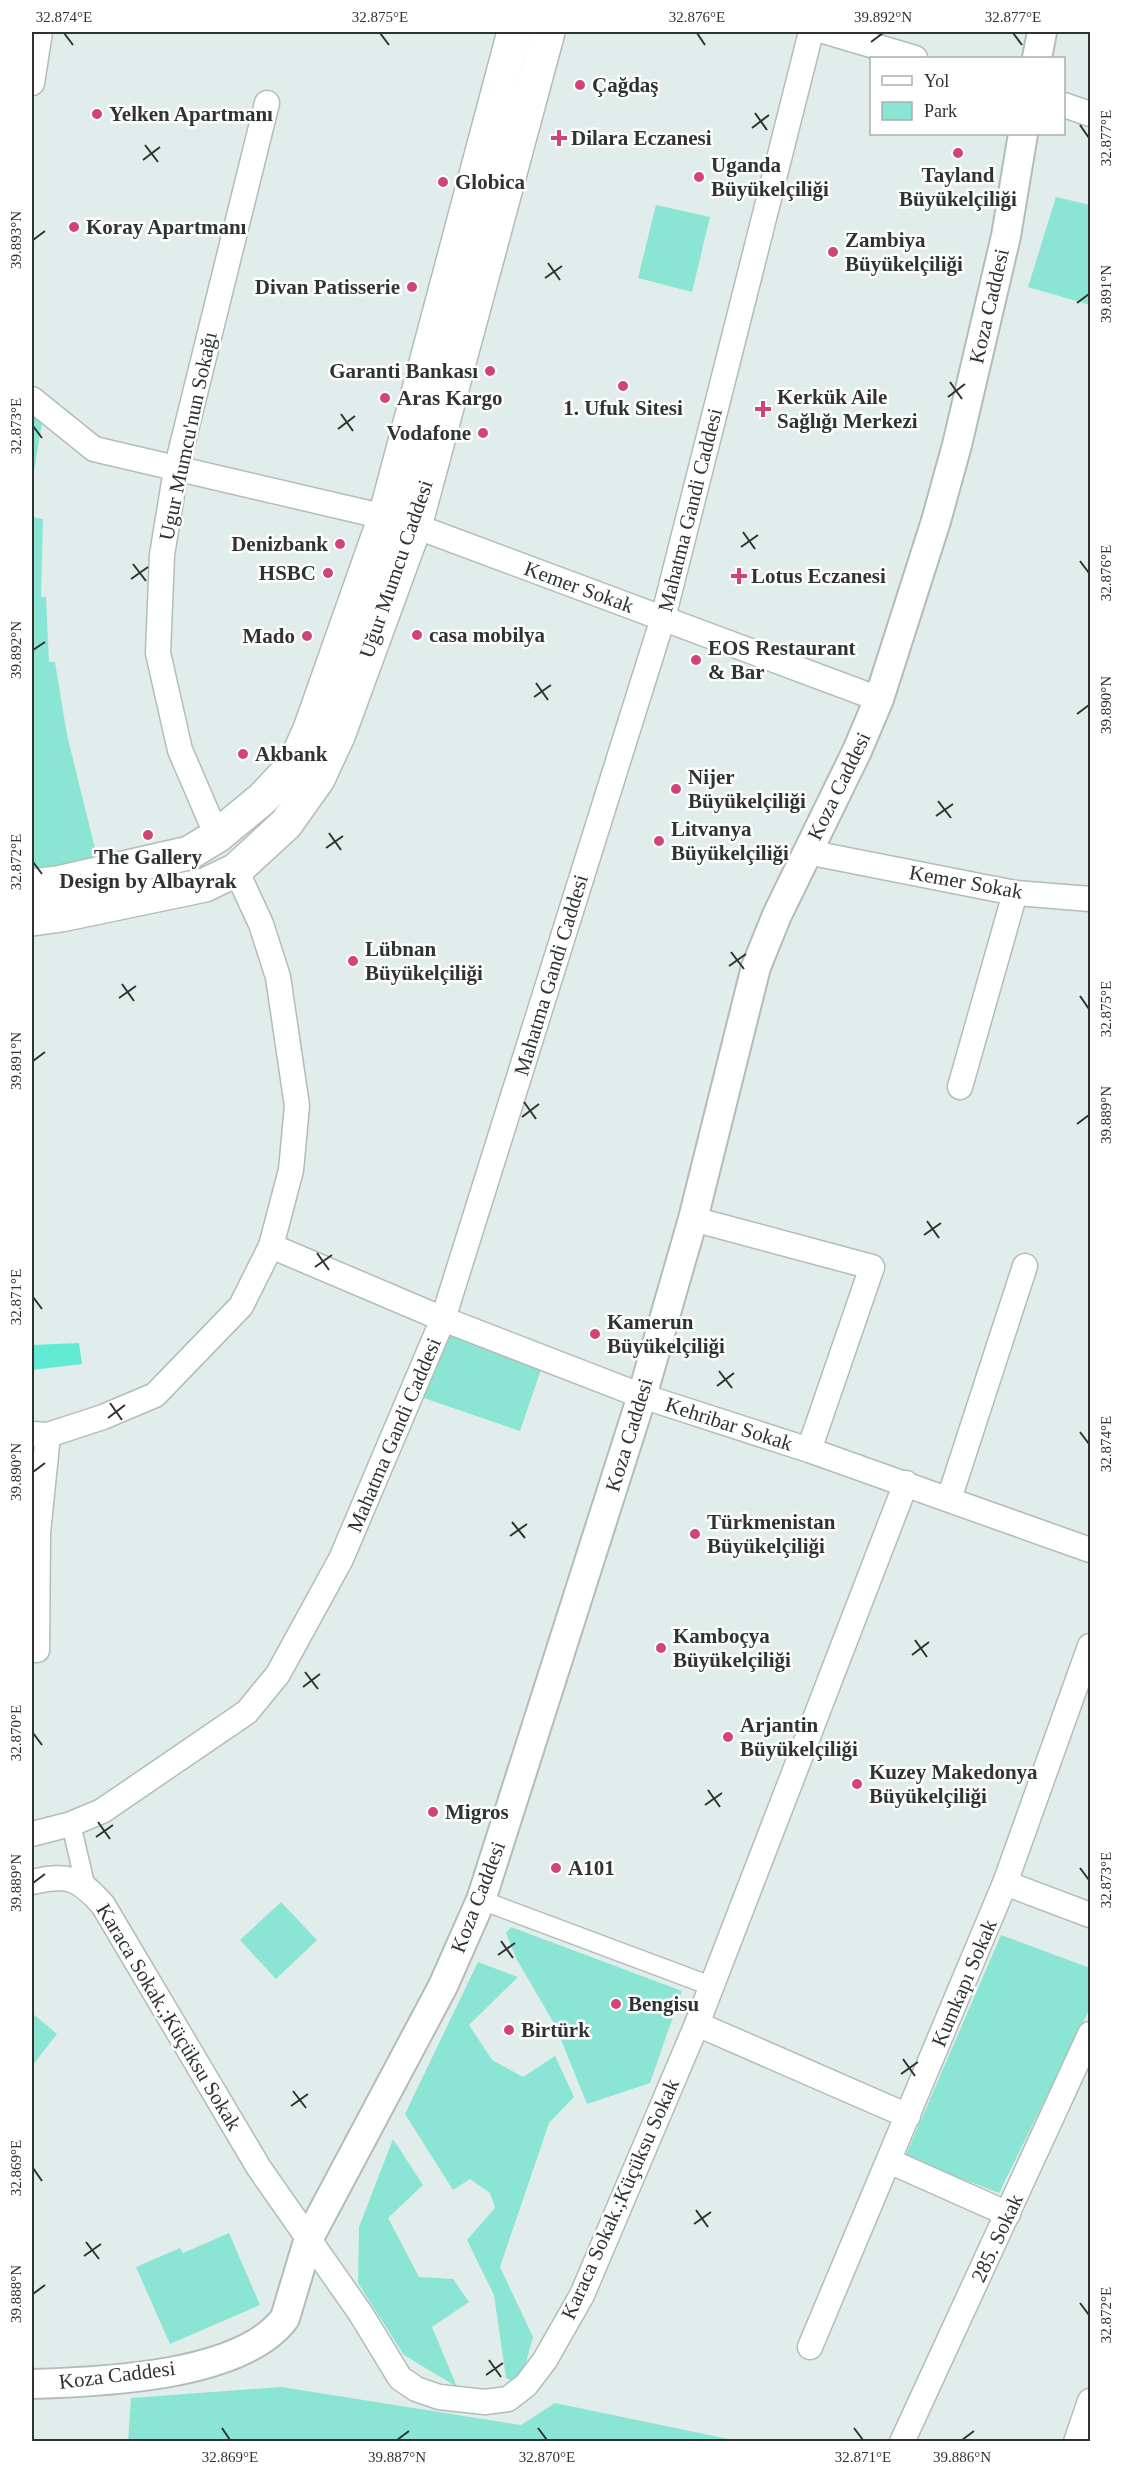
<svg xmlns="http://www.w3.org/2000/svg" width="1122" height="2473" font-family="Georgia,serif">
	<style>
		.green { fill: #8ae5d5 }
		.water { fill: #62ead5 }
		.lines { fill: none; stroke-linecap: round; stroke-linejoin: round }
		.pedestrian-casing { stroke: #b2bdba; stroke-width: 21 }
		.minor-casing { stroke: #b2bdba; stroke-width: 27 }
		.tertiary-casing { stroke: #b2bdba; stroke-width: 32 }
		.secondary-casing { stroke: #b2bdba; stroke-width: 36 }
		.pedestrian { stroke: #fff; stroke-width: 18 }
		.minor { stroke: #fff; stroke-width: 24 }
		.tertiary { stroke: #fff; stroke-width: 28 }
		.secondary { stroke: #fff; stroke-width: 33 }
		.ticks { fill: none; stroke: #2f3433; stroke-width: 2 }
		.poi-dot { fill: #d04478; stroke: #fff; stroke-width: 2 }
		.labels { text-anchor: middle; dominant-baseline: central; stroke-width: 5; stroke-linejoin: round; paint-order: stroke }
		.poi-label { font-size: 21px; font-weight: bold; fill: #2f3433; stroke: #fff; text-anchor: start }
		.street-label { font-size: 21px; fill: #2f3433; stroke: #fff }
		.neatline { fill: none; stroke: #2f3433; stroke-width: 2 }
		.ticks-label { font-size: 15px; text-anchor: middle; fill: #2f3433 }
	</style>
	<rect width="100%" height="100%" fill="#e1edea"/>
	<g class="green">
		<polygon points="1056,197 1090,205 1090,305 1028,287"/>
		<polygon points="656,205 710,217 692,292 638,278"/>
		<polygon points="32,399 44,411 32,483"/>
		<polygon points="32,517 43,519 41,597 46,597 49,662 55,662 67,735 101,873 39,885 32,869"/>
		<polygon points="443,1319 545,1358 520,1431 412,1394"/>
		<polygon points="281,1902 317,1940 276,1979 240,1940"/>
		<polygon points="511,1927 682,1991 650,2083 587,2104 555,2025 517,1960 506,1933"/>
		<polygon points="1001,1935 1090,1968 1090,2008 999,2193 905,2157"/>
		<polygon points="478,1962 518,1977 469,2025 492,2060 523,2077 555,2056 574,2097 549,2123 500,2267 533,2337 520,2384 506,2378 494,2295 467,2240 495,2208 490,2193 470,2179 453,2190 405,2114"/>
		<polygon points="32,2013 57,2034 32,2066"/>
		<polygon points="393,2139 423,2185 388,2218 419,2277 453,2279 469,2302 432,2327 457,2387 404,2355 358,2283 359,2227"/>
		<polygon points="229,2233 260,2305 170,2344 136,2267 180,2248 183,2253"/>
		<polygon points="281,2387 521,2425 555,2403 738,2441 128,2441 131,2398"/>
	</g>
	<polygon class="water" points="79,1343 82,1364 32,1370 32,1345"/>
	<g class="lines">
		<g class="pedestrian-casing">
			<g id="pedestrian">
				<polyline points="71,1824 85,1884"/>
				<polyline points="481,1900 711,1986"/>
			</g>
		</g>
		<g class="minor-casing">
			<g id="minor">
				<polyline points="827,32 915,58"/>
				<polyline points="32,83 40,32"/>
				<polyline points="1064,105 1090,114"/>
				<polyline points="32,399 94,449 385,517"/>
				<polyline points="415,526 879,699"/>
				<polyline points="217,836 180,750 158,653 162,555 176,470 267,103"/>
				<polyline points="807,852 1015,893 1090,899"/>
				<polyline points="960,1087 1015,893"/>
				<polyline points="693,1219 872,1267 809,1450"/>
				<polyline points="271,1246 443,1319 642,1396 809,1450 1090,1550"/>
				<polyline points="32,1434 48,1435 103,1417 155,1395 241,1306 271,1246 291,1170 297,1106 278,977 261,924 236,870"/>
				<polyline points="949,1499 1025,1266"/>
				<polyline points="32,1649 37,1650 38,1533 48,1435"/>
				<polyline points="32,1834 71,1824 102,1811 247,1712 278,1674 341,1559 443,1319 663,618 811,32"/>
				<path d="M32 1882C68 1874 78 1877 103 1905L259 2168 361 2314 400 2378 416 2389 439 2397 485 2402 508 2399 526 2385 545 2360 582 2295 697 2024 906 1483"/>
				<polyline points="1005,1883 1090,1915"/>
				<polyline points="697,2024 908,2116"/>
				<polyline points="889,2161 1008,2214"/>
				<polyline points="810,2347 1005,1883 1090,1646"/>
				<polyline points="902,2442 1090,2034"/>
				<polyline points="1076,2442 1090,2401"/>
			</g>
		</g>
		<g class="tertiary-casing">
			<g id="tertiary">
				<polyline points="1037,58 1042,32"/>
				<path d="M32 2384C100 2382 242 2377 285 2318L309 2238 443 1986 481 1900 642 1396 693 1219 756 967 777 915 857 751 879 699 936 521 957 445 1006 236 1023 134"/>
			</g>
		</g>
		<g class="secondary-casing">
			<g id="secondary">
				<polyline points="32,886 57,883 189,853 217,836 262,799 294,765 310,729 385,517 514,32"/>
				<polyline points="32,919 61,915 205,885 236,870 286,824 318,779 338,736 415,526 548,32"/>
			</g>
		</g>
		<use href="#pedestrian" class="pedestrian"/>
		<use href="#minor" class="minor"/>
		<use href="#tertiary" class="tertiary"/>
		<use href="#secondary" class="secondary"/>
	</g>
	<path class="ticks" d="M64 33 73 45M380 33 389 45M697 33 705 45M1013 33 1022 45M871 42 883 33M755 113 767 130M1080 125 1089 138M752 128 769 115M145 145 158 162M143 160 160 147M33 240 45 231M548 263 560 280M545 278 562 266M1077 303 1089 294M950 382 962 399M948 397 965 384M341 414 353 431M33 426 42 438M338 429 355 416M743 532 755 549M741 547 758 535M1080 561 1089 573M133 564 146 581M131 579 148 567M33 650 45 642M536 683 548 700M534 697 551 685M1077 714 1089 705M938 801 951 818M936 816 953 804M329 833 341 850M326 848 343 836M33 862 42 874M731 952 744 969M729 966 746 954M122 984 134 1001M1080 996 1089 1009M119 998 136 986M33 1061 45 1052M524 1102 536 1119M522 1117 539 1104M1077 1124 1089 1115M927 1221 939 1238M924 1235 941 1223M317 1253 329 1270M315 1267 332 1255M33 1297 42 1309M719 1371 732 1388M717 1386 734 1373M110 1403 122 1420M108 1418 125 1405M1080 1432 1089 1444M33 1472 45 1463M512 1522 525 1538M510 1536 527 1524M915 1640 927 1657M912 1655 929 1642M305 1672 318 1689M303 1687 320 1674M33 1733 42 1745M708 1790 720 1807M705 1805 722 1793M98 1822 110 1839M96 1837 113 1825M1080 1868 1089 1880M33 1883 45 1874M501 1941 513 1958M498 1955 515 1943M903 2059 915 2076M901 2074 918 2062M293 2091 306 2108M291 2106 308 2094M33 2168 42 2181M696 2210 708 2227M694 2224 711 2212M86 2242 99 2259M84 2256 101 2244M33 2294 45 2285M1080 2303 1089 2315M489 2360 501 2377M486 2375 503 2363M222 2428 230 2440M538 2428 547 2440M854 2428 863 2440M397 2440 409 2431M962 2440 974 2431"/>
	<g class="poi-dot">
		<circle cx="580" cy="85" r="6"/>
		<circle cx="97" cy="114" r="6"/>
		<path d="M556 129h6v6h6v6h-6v6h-6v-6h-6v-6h6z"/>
		<circle cx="958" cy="153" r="6"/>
		<circle cx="699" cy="177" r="6"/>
		<circle cx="443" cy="182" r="6"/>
		<circle cx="74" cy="227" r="6"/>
		<circle cx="833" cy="252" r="6"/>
		<circle cx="412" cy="287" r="6"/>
		<circle cx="490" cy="371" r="6"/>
		<circle cx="623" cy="386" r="6"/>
		<circle cx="385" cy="398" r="6"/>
		<path d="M760 400h6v6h6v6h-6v6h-6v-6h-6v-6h6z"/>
		<circle cx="483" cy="433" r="6"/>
		<circle cx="340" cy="544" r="6"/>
		<circle cx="328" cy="573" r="6"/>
		<path d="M736 567h6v6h6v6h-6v6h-6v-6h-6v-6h6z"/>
		<circle cx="417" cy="635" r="6"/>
		<circle cx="307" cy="636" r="6"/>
		<circle cx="696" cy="660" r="6"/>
		<circle cx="243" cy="754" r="6"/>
		<circle cx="676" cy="789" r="6"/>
		<circle cx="148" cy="835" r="6"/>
		<circle cx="659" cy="841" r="6"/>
		<circle cx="353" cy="961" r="6"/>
		<circle cx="595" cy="1334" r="6"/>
		<circle cx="695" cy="1534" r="6"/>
		<circle cx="661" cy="1648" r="6"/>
		<circle cx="728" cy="1737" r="6"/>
		<circle cx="857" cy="1784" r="6"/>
		<circle cx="433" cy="1812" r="6"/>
		<circle cx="556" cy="1868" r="6"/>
		<circle cx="616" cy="2004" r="6"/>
		<circle cx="509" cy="2030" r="6"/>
	</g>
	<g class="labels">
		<g class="poi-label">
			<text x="592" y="85">Çağdaş</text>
			<text x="109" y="114">Yelken Apartmanı</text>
			<text x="571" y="138">Dilara Eczanesi</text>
			<text x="711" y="165">Uganda<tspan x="711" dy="24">Büyükelçiliği</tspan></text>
			<text x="958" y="175" text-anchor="middle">Tayland<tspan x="958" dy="24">Büyükelçiliği</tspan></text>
			<text x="455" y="182">Globica</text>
			<text x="86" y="227">Koray Apartmanı</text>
			<text x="845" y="240">Zambiya<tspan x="845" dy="24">Büyükelçiliği</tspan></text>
			<text x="400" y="287" text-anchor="end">Divan Patisserie</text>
			<text x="478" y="371" text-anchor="end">Garanti Bankası</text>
			<text x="777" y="397">Kerkük Aile<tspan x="777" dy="24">Sağlığı Merkezi</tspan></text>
			<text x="397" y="398">Aras Kargo</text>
			<text x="623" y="408" text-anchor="middle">1. Ufuk Sitesi</text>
			<text x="471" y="433" text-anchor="end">Vodafone</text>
			<text x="328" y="544" text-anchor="end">Denizbank</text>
			<text x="316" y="573" text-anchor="end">HSBC</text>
			<text x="751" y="576">Lotus Eczanesi</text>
			<text x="429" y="635">casa mobilya</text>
			<text x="295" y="636" text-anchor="end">Mado</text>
			<text x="708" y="648">EOS Restaurant<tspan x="708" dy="24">&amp; Bar</tspan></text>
			<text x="255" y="754">Akbank</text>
			<text x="688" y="777">Nijer<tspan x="688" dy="24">Büyükelçiliği</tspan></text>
			<text x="671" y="829">Litvanya<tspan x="671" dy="24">Büyükelçiliği</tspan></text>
			<text x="148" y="857" text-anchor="middle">The Gallery<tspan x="148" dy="24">Design by Albayrak</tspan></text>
			<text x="365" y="949">Lübnan<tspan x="365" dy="24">Büyükelçiliği</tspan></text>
			<text x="607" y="1322">Kamerun<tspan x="607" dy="24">Büyükelçiliği</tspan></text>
			<text x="707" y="1522">Türkmenistan<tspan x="707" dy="24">Büyükelçiliği</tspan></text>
			<text x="673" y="1636">Kamboçya<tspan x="673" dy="24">Büyükelçiliği</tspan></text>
			<text x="740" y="1725">Arjantin<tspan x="740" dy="24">Büyükelçiliği</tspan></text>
			<text x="869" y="1772">Kuzey Makedonya<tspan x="869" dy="24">Büyükelçiliği</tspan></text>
			<text x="445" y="1812">Migros</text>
			<text x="568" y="1868">A101</text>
			<text x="628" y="2004">Bengisu</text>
			<text x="521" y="2030">Birtürk</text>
		</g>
		<g class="street-label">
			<text transform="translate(989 306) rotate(-77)">Koza Caddesi</text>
			<text transform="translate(188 436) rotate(-78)">Ugur Mumcu'nun Sokağı</text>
			<text transform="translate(690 510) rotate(-76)">Mahatma Gandi Caddesi</text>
			<text transform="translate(396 569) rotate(-71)">Uğur Mumcu Caddesi</text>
			<text transform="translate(579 587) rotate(20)">Kemer Sokak</text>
			<text transform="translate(839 786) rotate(-64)">Koza Caddesi</text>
			<text transform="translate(966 882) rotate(10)">Kemer Sokak</text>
			<text transform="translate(551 975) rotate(-73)">Mahatma Gandi Caddesi</text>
			<text transform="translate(729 1424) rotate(18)">Kehribar Sokak</text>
			<text transform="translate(394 1435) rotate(-67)">Mahatma Gandi Caddesi</text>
			<text transform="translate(629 1435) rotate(-73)">Koza Caddesi</text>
			<text transform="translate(478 1897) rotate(-69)">Koza Caddesi</text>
			<text transform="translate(964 1983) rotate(-67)">Kumkapı Sokak</text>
			<text transform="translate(169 2017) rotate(59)">Karaca Sokak.;Küçüksu Sokak</text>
			<text transform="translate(620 2199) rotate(-66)">Karaca Sokak.;Küçüksu Sokak</text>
			<text transform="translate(997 2238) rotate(-65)">285. Sokak</text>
			<text transform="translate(117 2375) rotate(-7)">Koza Caddesi</text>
		</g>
	</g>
	<rect width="1122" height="2473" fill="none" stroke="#ffffff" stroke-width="66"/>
	<rect x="870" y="57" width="195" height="78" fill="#ffffff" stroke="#acaead" stroke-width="1.5"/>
	<rect x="882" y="76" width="30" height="9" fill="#ffffff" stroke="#acaead" stroke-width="1.5"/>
	<text x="924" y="87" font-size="18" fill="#2f3433">Yol</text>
	<rect x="882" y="102" width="30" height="18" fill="#8ae5d5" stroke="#acaead" stroke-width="1.5"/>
	<text x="924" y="117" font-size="18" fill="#2f3433">Park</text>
	<rect x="33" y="33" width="1056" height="2407" class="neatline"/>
	<g class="ticks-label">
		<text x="64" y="22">32.874°E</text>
		<text x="380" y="22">32.875°E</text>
		<text x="697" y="22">32.876°E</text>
		<text x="883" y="22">39.892°N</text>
		<text x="1013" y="22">32.877°E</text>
		<text transform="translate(1106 138) rotate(-90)" y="5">32.877°E</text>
		<text transform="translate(16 240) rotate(-90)" y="5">39.893°N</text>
		<text transform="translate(1106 294) rotate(-90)" y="5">39.891°N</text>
		<text transform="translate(16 426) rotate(-90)" y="5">32.873°E</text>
		<text transform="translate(1106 573) rotate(-90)" y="5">32.876°E</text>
		<text transform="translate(16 650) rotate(-90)" y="5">39.892°N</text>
		<text transform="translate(1106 705) rotate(-90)" y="5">39.890°N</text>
		<text transform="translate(16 862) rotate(-90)" y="5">32.872°E</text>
		<text transform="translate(1106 1009) rotate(-90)" y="5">32.875°E</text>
		<text transform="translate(16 1061) rotate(-90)" y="5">39.891°N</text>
		<text transform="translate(1106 1115) rotate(-90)" y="5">39.889°N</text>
		<text transform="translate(16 1297) rotate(-90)" y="5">32.871°E</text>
		<text transform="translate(1106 1444) rotate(-90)" y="5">32.874°E</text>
		<text transform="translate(16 1472) rotate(-90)" y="5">39.890°N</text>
		<text transform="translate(16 1733) rotate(-90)" y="5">32.870°E</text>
		<text transform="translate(1106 1880) rotate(-90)" y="5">32.873°E</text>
		<text transform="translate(16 1883) rotate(-90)" y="5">39.889°N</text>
		<text transform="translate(16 2168) rotate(-90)" y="5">32.869°E</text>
		<text transform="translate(16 2294) rotate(-90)" y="5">39.888°N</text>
		<text transform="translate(1106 2315) rotate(-90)" y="5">32.872°E</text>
		<text x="230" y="2462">32.869°E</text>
		<text x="397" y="2462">39.887°N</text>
		<text x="547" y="2462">32.870°E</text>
		<text x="863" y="2462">32.871°E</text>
		<text x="962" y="2462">39.886°N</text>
	</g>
</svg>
